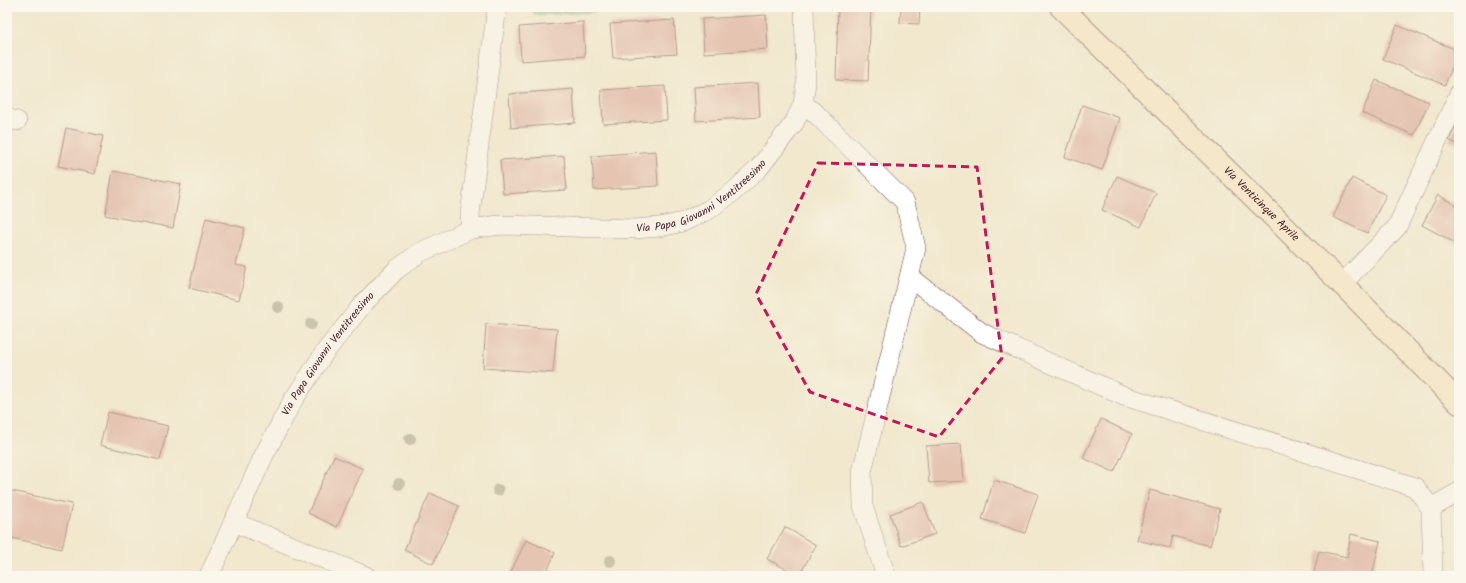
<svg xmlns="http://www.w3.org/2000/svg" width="1466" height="583" font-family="Kalam,sans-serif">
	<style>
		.green { fill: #7ac888; stroke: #62745a }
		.building { fill: #d89a91 }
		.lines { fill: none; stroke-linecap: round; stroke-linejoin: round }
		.street-casing { stroke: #633d43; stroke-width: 20 }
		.secondary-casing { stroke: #633d43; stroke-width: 24 }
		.street { stroke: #fff; stroke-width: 19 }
		.secondary { stroke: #fbe6c3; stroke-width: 22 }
		.tree { fill: #9e9a86 }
		.marked { fill: none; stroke: #c2185b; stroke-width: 3; stroke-dasharray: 8 5; stroke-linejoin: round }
		.labels { text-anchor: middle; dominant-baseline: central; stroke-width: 3.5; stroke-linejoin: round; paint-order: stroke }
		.street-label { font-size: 11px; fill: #4a1f2b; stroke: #fbf7ec }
	</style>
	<rect width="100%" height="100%" fill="#fbf7ec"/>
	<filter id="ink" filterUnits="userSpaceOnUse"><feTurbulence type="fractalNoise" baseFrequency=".025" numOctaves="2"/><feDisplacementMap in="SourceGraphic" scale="8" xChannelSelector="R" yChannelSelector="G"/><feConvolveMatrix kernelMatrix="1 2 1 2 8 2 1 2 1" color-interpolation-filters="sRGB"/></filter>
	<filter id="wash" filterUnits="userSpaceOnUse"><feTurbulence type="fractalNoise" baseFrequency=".012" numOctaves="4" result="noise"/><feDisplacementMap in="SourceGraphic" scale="16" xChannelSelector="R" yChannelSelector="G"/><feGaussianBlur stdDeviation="0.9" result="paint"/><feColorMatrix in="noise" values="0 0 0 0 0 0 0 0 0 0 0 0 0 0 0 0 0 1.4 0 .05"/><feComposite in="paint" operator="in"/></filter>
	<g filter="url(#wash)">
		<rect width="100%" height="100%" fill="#f1e8cd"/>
		<polygon class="green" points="533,7 683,7 534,15"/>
		<g id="blocks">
			<g class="building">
				<polygon points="838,7 871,7 868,81 836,80"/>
				<polygon points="901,7 920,7 919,24 900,23"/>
				<polygon points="766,15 768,49 704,53 702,19"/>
				<polygon points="674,20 677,54 613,58 610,24"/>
				<polygon points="583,22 585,56 521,61 519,27"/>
				<polygon points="1397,25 1459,51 1445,85 1383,59"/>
				<polygon points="1376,80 1429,102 1414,135 1362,113"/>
				<polygon points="758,83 760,117 696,121 694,87"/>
				<polygon points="665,86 667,120 603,124 601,90"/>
				<polygon points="573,89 575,123 511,128 509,94"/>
				<polygon points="1082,105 1120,118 1102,170 1065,157"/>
				<polygon points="1459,120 1459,145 1449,140"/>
				<polygon points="66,128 103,136 95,174 58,166"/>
				<polygon points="656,151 658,186 594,190 592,156"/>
				<polygon points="564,156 567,190 503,194 500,160"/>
				<polygon points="113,171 181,184 173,228 105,215"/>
				<polygon points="1117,176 1156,193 1141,227 1102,210"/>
				<polygon points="1352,178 1386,195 1367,233 1333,217"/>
				<polygon points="1438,195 1459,207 1459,241 1457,244 1422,225"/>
				<polygon points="206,218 245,228 236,265 247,267 239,300 189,288"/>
				<polygon points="486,324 557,329 553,373 483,368"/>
				<polygon points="108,412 168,426 160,460 100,445"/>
				<polygon points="1101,419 1132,434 1114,472 1083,458"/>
				<polygon points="961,444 964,481 929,483 926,446"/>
				<polygon points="334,456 363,469 337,527 308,513"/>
				<polygon points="994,480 1038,494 1025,533 982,519"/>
				<polygon points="7,490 72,504 62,549 7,537"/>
				<polygon points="1150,490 1220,509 1210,546 1173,536 1170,548 1137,540"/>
				<polygon points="430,493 459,506 433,564 404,550"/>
				<polygon points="923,502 935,534 901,546 890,514"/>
				<polygon points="785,527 816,545 799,576 767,559"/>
				<polygon points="1351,534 1380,541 1372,576 1313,576 1319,551 1347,557"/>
				<polygon points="526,540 555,553 545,576 509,576"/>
			</g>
		</g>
	</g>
	<g filter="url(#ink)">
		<use href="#blocks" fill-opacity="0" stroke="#633d43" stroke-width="1"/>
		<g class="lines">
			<g class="street-casing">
				<g id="street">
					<polyline points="803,104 815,113 905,202 916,248 862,472 863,506 886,576"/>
					<polyline points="7,118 17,121"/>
					<polyline points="471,229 470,214 497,7"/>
					<polyline points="910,277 982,333 1124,396 1415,487 1431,508 1433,576"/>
					<polyline points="1342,284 1397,227 1459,94"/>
					<polyline points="1431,508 1459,492"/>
					<polyline points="233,522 366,576"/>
					<path id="s1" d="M209 576 264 455 292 402 325 352 363 304 396 270 419 253 471 229 500 225 634 229 660 227 683 222 708 210 733 192 759 168 794 123 803 104 806 83 804 7"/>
				</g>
			</g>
			<g class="secondary-casing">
				<g id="secondary">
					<path id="s2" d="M1061 7 1342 284 1459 403"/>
				</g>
			</g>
			<use href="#street" class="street"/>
			<use href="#secondary" class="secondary"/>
		</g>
		<g class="tree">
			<circle cx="278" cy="307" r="6"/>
			<circle cx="311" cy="324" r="6"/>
			<circle cx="410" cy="439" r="6"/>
			<circle cx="399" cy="484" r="6"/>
			<circle cx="498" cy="490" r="6"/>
			<circle cx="610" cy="561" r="6"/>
		</g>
	</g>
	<path d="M0 0H1466V583H0ZM818 163 977 167 1002 358 939 437 810 392 756 294Z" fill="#f1e8cd" fill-opacity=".55" fill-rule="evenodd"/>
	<path class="marked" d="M818 163 977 167 1002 358 939 437 810 392 756 294Z"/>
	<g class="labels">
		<g class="street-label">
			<text stroke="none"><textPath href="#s1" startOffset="688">Via Papa Giovanni Ventitreesimo</textPath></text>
			<text stroke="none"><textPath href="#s2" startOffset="281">Via Venticinque Aprile</textPath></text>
			<text stroke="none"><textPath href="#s1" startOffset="253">Via Papa Giovanni Ventitreesimo</textPath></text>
		</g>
	</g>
	<rect width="1466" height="583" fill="none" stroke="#fbf7ec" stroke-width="24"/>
</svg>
